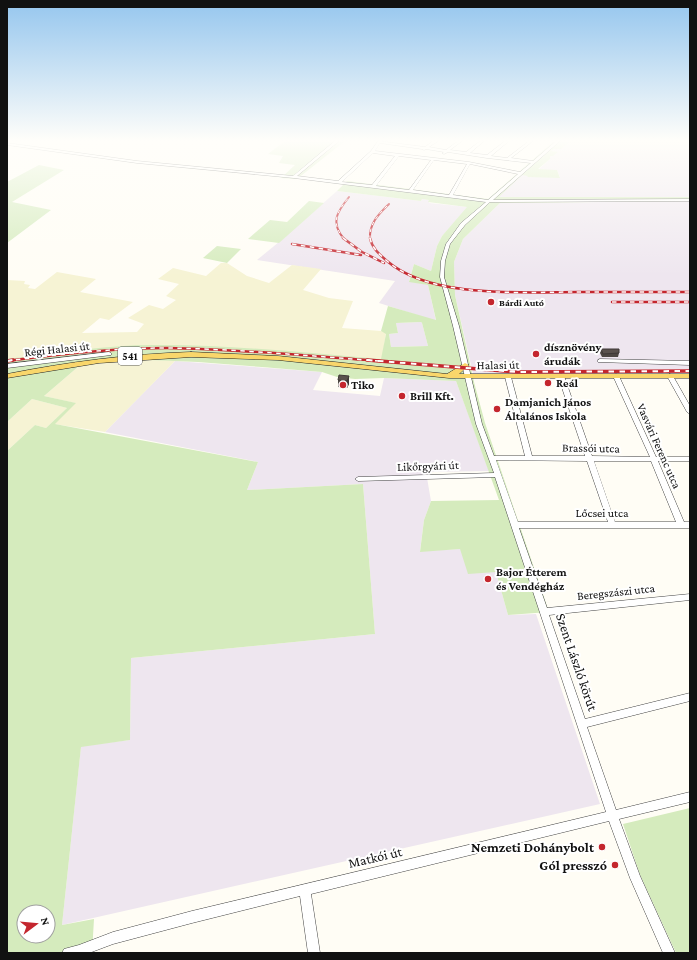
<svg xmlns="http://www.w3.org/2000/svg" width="697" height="960" font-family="'Crimson Pro',serif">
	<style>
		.industrial { fill: #eee6ef }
		.farmland { fill: #f6f3d4 }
		.green { fill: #d5ebbd; fill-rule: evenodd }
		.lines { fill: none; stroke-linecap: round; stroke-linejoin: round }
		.minor-casing { stroke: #444; stroke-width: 1 }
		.major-casing { stroke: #222; stroke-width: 1 }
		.minor { fill: #fff; fill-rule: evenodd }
		.major { fill: #f9d66b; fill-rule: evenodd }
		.rail-far2-casing { stroke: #c4262e; stroke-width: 2 }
		.rail-far1-casing { stroke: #c4262e; stroke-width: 2.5 }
		.rail-casing { stroke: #c4262e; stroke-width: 3.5 }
		.rail-far2 { stroke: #fff; stroke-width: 1; stroke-dasharray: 3.5; stroke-linecap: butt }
		.rail-far1 { stroke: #fff; stroke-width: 1.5; stroke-dasharray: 4.5; stroke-linecap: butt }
		.rail { stroke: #fff; stroke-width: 2; stroke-dasharray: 5.5; stroke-linecap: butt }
		.wall { fill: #4d4742 }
		.shaded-wall { fill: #3f3936 }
		.building { fill: #5a524d; stroke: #3f3936 }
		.poi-dot { fill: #c4262e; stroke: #fff; stroke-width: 1.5 }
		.labels { text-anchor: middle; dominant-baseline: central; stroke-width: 4; stroke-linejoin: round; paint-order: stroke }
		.far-poi-label { font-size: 10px; font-weight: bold; fill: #111; stroke: #fff; text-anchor: start }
		.shield { fill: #fff; stroke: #585858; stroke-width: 1 }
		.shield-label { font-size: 11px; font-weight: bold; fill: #111 }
		.poi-label { font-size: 12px; font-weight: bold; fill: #111; stroke: #fff; text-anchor: start }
		.street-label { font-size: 12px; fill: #111; stroke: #fff }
		.near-street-label { font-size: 14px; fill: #111; stroke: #fff }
		.near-poi-label { font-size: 14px; font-weight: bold; fill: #111; stroke: #fff; text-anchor: end }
	</style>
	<rect width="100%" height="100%" fill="#fffdf5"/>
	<g class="industrial">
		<polygon points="570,141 690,141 690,197 498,197 522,175 560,177 557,170 538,170 550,159 550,156 557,152 551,151 554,149 561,149"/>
		<polygon points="337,191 421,201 422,199 430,200 429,203 468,207 442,236 437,246 431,271 414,264 409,281 428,285 436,321 379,303 395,281 257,260 279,242"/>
		<polygon points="690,201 690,373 473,374 455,295 454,262 463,239 500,203"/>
		<polygon points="421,322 422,323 428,346 391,347 389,334 398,333 396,323"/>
		<polygon points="175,361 322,372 313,390 380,396 384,378 456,381 489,471 426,472 431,501 424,520 420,551 460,549 496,572 508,615 536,614 600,804 62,925 81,746 130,740 131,658 375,634 363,484 247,490 258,462 105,432"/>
	</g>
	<g class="farmland">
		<polygon points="221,263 227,263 247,276 269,283 292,265 321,269 303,290 329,298 353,301 342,328 381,331 386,333 382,359 213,347 130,346 7,359 7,280 25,281 24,284 30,285 28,288 35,289 57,272 96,279 80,292 133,302 109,320 100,318 82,333 137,332 144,324 128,318 149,305 163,309 176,300 166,296 179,284 158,279 173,268 206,276"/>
		<polygon points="124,359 175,361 105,432 54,424 75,403 44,396 79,366"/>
		<polygon points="32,399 67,408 46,428 35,425 7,451 7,422"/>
	</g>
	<g class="green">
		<polygon points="285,141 345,141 297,179 281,178 295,165 279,163 283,156 268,154"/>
		<path d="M554 141H570L561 149H554L551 151 558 152 553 156H550V159L538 169 557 170 560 178 527 177 528 176 522 175 499 197H690V201L500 203 463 239 454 262 455 295 474 382 485 423 549 612 508 615 496 572 468 574 460 549 420 552 424 520 431 501 499 500 456 381 384 378 355 379 337 377 322 372 262 367 198 362 124 359 79 366 44 396 76 403 55 424 258 462 247 490 363 484 375 634 131 658 130 740 81 747 62 925 94 919 92 953H7V451L35 425 46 428 67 408 32 399 7 422V359C58 353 110 344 161 345 234 345 308 353 381 359L386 334 381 331 388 306 436 320 428 285 409 282 414 264 431 271 437 246 442 236 467 207 428 202 429 200 422 199 421 201 337 191 347 181 488 199ZM421 322 422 323 428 346 391 347 389 334 398 333 396 323ZM24 912H48V936H24Z"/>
		<polygon points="39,165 64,170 12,202 51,210 7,243 7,182"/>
		<polygon points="309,201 324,203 279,243 248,239 270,220 287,222"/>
		<polygon points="217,246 241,249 227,263 203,258"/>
		<polygon points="690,808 690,953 676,953 640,875 623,824"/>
	</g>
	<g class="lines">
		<g class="minor-casing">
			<g id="minor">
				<path d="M335 141H339L297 176 338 181 371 151 378 141 425 147 433 141H438L429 147 446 150 458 141H462L450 150 466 152 480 141H484L470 153 487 155 505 141H509L491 156 507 158 529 141H533L511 158 533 161 556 141H560L493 200 690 199V201L490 202 465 225 450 244 445 261 444 277 459 326 482 424 494 456H525L505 377 508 375 511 377 532 456H585L558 376 561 374 564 376 592 456 650 457 613 376 616 374 619 376 656 457H690V461H658L684 522H690V528H519L547 608 690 594V600L549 615 585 719 690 693V701L587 727 616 810 690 792V802L619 819 640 876 675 953H663L630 878 609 821 311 894 320 953H308L300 896 192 923 113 944 89 953H62L64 949 79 945 113 932 192 911 606 812 495 477 358 481 355 479 358 477 494 473 476 424 453 326 440 277 441 261 446 244 461 223 486 202 294 178 137 163 7 145V143L137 161 293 176ZM380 143 422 149 424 150 426 149 444 152 442 153 444 154 448 152 487 158 531 163 520 172 469 162 375 151ZM373 153 395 156 372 185 342 182ZM399 156 431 160 409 190 376 186ZM434 160 467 164 449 195 413 190ZM470 164 518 174 488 200 453 195ZM496 460 587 461 608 522H518ZM594 461H651L676 522H615Z"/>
				<polygon points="109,352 111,353 111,355 7,368 7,364"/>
				<polygon points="600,359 690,361 690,365 598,362 598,360"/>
				<polygon points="670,374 673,376 690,406 690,414 687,412 667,376"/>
			</g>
		</g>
		<g class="major-casing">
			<path id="major" d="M191 352 278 356 447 374 465 363 469 365 459 374H690V378H449L278 360 191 357 99 363 7 378V374C68 362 129 354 191 352Z"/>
		</g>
		<use href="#minor" class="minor"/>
		<use href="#major" class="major"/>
		<g class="rail-far2-casing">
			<g id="rail-far2">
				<path d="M344 239C330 222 337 212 349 197"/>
				<path d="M370 239C369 223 379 214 389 204"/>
			</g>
		</g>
		<g class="rail-far1-casing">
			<g id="rail-far1">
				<polyline points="343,238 362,252 384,263"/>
				<path d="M370 238C372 248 379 254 387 261 431 299 522 292 578 292 615 292 653 292 690 292"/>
				<polyline points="292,244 361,255"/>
				<polyline points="612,302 690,302"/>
				<path d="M7 361C60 354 114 348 167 348 238 349 309 356 380 361"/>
			</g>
		</g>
		<g class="rail-casing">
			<g id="rail">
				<polyline points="367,360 517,372 690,371"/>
				<polyline points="7,361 13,360"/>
			</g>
		</g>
		<use href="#rail-far2" class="rail-far2"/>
		<use href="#rail-far1" class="rail-far1"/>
		<use href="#rail" class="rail"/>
	</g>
	<g class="wall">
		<polygon points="601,349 619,353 618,357 602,357 600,353"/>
		<polygon points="349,376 349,384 347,388 338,387 338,380"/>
	</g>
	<polygon class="shaded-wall" points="349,376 349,384 347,388 347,381"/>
	<g class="building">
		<polygon points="601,349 619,349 619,353 603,354"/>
		<polygon points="339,375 349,376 347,381 338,380"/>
	</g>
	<linearGradient id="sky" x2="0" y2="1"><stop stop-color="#95c6ee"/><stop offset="0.51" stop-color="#fffefa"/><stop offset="1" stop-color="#fffefa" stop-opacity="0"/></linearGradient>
	<rect width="697" height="276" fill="url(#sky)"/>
	<g class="poi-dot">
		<circle cx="491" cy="302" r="4"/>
		<circle cx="536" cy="354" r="4"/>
		<circle cx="548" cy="383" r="4"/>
		<circle cx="343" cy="385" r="4"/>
		<circle cx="402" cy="396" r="4"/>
		<circle cx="497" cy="409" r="4"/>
		<circle cx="488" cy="579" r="4"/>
		<circle cx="602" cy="847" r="4"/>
		<circle cx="615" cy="865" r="4"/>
	</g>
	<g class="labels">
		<g class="far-poi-label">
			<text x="499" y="302">Bárdi Autó</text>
		</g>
		<rect class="shield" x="118" y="347" width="24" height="18" rx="3"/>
		<g class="shield-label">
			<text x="130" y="356">541</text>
		</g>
		<g class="poi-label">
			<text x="544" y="347">dísznövény<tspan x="544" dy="14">árudák</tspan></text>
			<text x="556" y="383">Reál</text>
			<text x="351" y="385">Tiko</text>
			<text x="410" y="396">Brill Kft.</text>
			<text x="505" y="402">Damjanich János<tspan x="505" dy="14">Általános Iskola</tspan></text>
			<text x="496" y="572">Bajor Étterem<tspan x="496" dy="14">és Vendégház</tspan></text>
		</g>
		<g class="street-label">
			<text transform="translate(57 349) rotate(-6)">Régi Halasi út</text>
			<text transform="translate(498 365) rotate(-1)">Halasi út</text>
			<text transform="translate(659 446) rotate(66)">Vasvári Ferenc utca</text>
			<text transform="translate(591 448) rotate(1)">Brassói utca</text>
			<text transform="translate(428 466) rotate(-2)">Likőrgyári út</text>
			<text x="602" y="513">Lőcsei utca</text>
			<text transform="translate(616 592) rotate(-6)">Beregszászi utca</text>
		</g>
		<g class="near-street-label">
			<text transform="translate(577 662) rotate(71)">Szent László körút</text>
			<text transform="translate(375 857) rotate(-13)">Matkói út</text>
		</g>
		<g class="near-poi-label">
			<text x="594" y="847">Nemzeti Dohánybolt</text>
			<text x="607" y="865">Gól presszó</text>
		</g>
	</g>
	<rect width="697" height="960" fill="none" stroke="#111111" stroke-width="16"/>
	<g transform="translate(36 924) rotate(74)"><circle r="19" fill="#ffffff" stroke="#a0a0a0"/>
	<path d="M0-3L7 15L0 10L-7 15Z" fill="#c4262e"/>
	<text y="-6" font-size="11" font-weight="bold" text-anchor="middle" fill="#111111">N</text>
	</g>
</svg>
